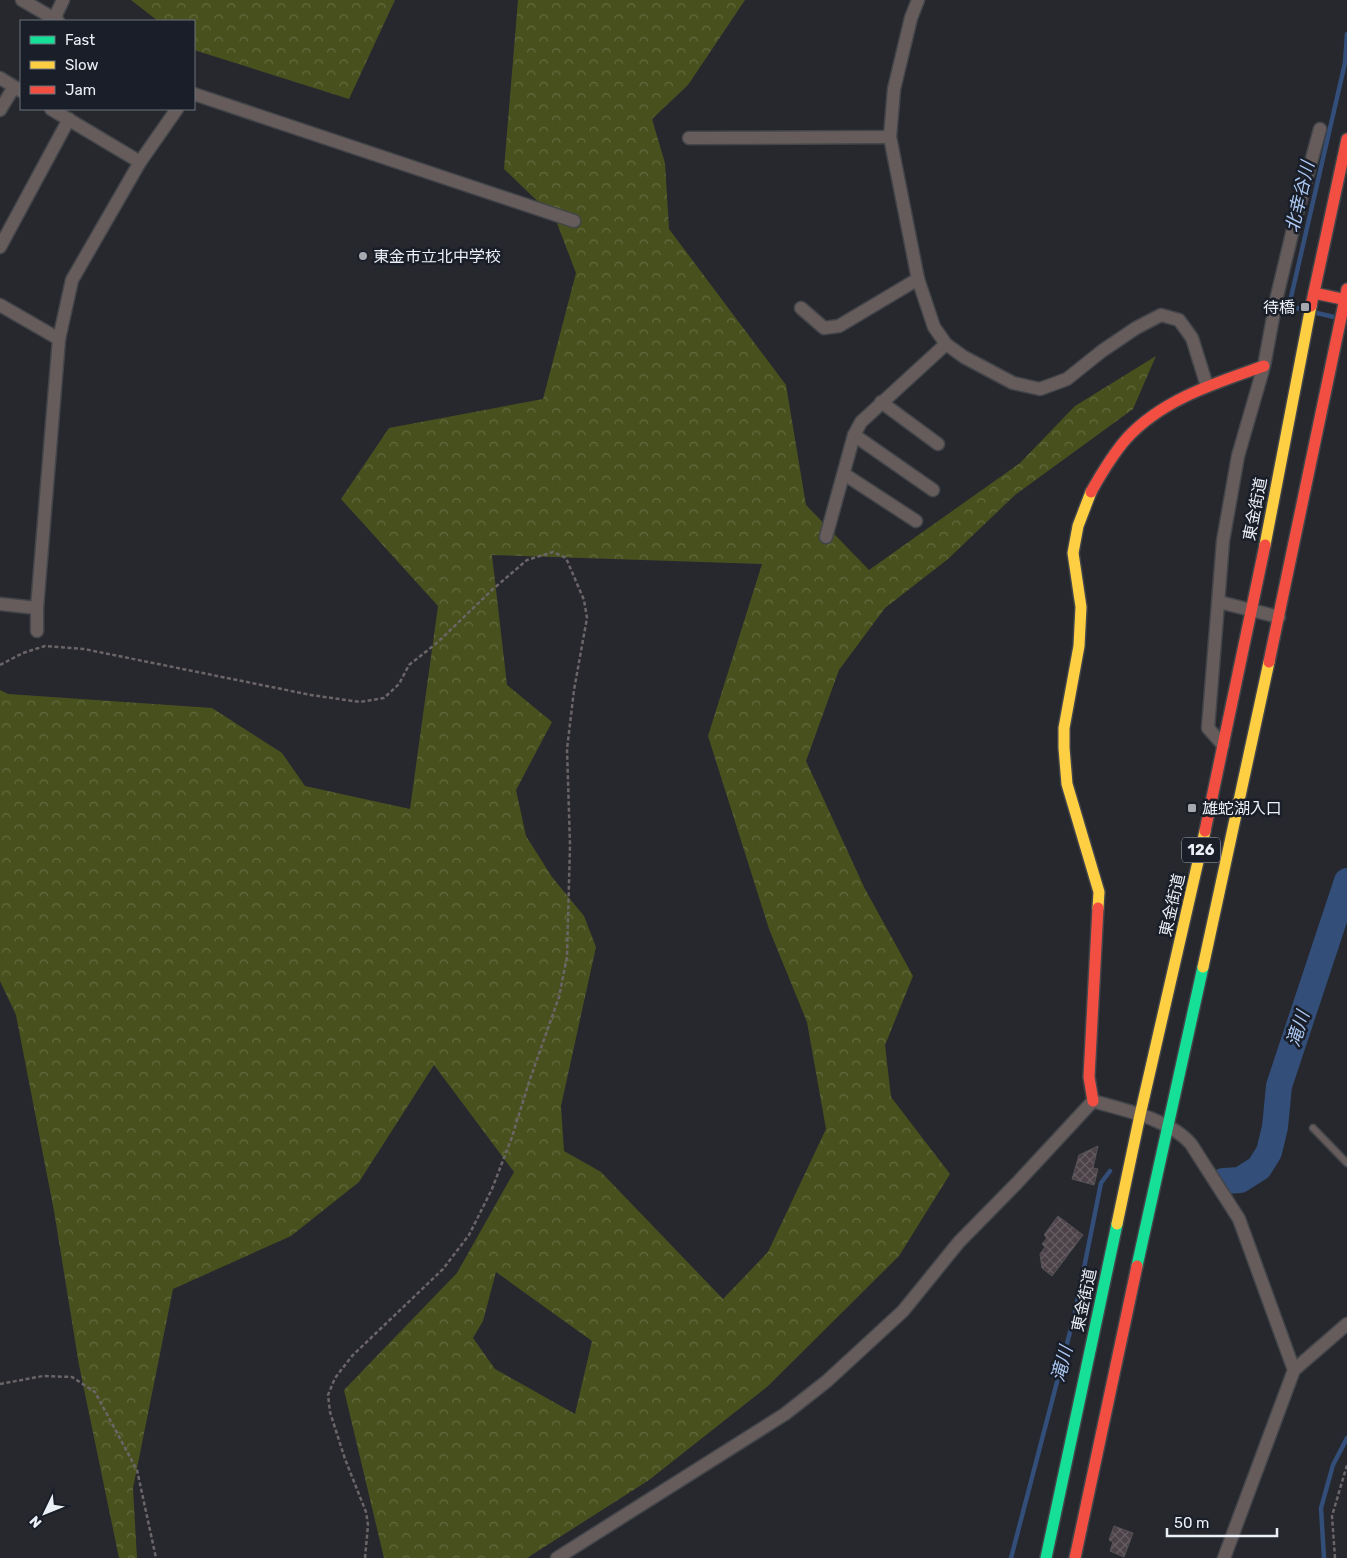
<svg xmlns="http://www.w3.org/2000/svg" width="1347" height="1558" font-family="Rubik,'Noto Sans JP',sans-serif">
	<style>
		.forest { fill: url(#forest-crowns); fill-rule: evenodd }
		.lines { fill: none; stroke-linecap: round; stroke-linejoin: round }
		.stream { stroke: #334e78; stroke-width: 4.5 }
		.river { stroke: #334e78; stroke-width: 26 }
		.building { fill: url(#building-cross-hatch); stroke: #565357 }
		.lane-casing { stroke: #424549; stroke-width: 9 }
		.street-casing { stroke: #424549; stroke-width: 15 }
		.fast-casing { stroke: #424549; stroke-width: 14 }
		.slow-casing { stroke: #424549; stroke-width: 14 }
		.jam-casing { stroke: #424549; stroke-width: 14 }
		.path { stroke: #6c6567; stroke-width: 2.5; stroke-dasharray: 4 2.5; stroke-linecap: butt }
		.lane { stroke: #675c5c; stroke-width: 6 }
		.street { stroke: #675c5c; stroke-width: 12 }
		.fast { stroke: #16e098; stroke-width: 11 }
		.slow { stroke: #ffcf43; stroke-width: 11 }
		.jam { stroke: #f24e42; stroke-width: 11 }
		.poi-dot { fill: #a6a9b0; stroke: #191e28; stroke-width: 2 }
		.labels { text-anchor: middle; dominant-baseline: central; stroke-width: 5; stroke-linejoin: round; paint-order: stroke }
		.shield { fill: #191e28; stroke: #acb0b8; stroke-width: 1 }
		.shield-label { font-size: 15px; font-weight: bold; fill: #ebeff6 }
		.poi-label { font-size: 16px; fill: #ebeff6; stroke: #191e28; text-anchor: start }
		.street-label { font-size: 16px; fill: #ebeff6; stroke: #191e28 }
		.water-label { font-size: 18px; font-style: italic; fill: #acc8f3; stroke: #191e28 }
	</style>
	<defs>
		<pattern id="forest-crowns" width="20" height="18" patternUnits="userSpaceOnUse" patternTransform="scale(1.25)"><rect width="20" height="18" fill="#48511e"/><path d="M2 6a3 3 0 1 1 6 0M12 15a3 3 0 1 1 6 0" fill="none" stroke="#636a3f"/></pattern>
		<pattern id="building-cross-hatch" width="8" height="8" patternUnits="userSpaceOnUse" patternTransform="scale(1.25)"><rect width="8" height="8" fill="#4c4248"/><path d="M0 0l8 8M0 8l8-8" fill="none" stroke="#665e63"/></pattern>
	</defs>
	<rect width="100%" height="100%" fill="#26282e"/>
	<g class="forest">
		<polygon points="131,0 395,0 349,99 194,50 194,21 158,21"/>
		<path d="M518 0H745L688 85 652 119 665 163 669 229 786 385 806 505 869 570 1020 463 1075 406 1156 356 1133 409 1015 495 948 559 885 608 839 670 806 761 865 889 913 976 885 1045 891 1097 950 1174 899 1256 768 1386 649 1480 527 1558H384L344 1390 457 1273 514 1172 434 1065 359 1182 291 1236 173 1289 133 1488 137 1558H119L79 1365 54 1211 16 1015 0 981V690L8 694 212 708 282 753 305 786 410 809 438 606 341 499 389 428 543 399 576 273 555 218 504 169ZM492 555 762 564 708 736 769 929 807 1022 826 1129 768 1252 723 1299 601 1172 564 1151 561 1106 596 947 584 916 552 877 526 836 516 790 552 722 507 685ZM496 1272 592 1341 575 1414 495 1369 473 1338 483 1321Z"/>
	</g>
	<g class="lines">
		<g class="stream">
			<polyline points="1304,310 1289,306 1345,63 1347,34"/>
			<polyline points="1317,313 1334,317"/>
			<polyline points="1011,1558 1075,1313 1101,1183 1110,1171"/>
			<polyline points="1324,1558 1321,1508 1333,1465 1347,1438"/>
		</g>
		<polyline class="river" points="1223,1181 1240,1180 1259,1168 1269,1152 1275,1127 1279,1086 1347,881"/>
	</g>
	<g class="building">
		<polygon points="1098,1146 1093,1168 1098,1169 1094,1185 1072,1179 1079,1155"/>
		<polygon points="1058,1216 1083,1235 1052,1276 1042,1268 1040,1254 1045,1247 1042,1244 1047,1238 1044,1235"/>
		<polygon points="1114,1526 1133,1533 1124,1557 1110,1551 1113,1542 1109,1540"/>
	</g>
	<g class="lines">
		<g class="lane-casing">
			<polyline id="lane" points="1313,1128 1347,1163"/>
		</g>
		<g class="street-casing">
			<g id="street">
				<polyline points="22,0 58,21"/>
				<polyline points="918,0 911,18 894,89 890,137 918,279 934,327 946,344 964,357 1013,383 1040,389 1067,379 1102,351 1136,328 1161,315 1179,320 1192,338 1207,386"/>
				<polyline points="54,19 63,0"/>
				<polyline points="0,78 21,91"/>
				<polyline points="194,94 574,221"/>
				<polyline points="51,109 140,162"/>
				<polyline points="0,110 14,87"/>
				<polyline points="689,138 890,137"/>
				<polyline points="0,247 69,119"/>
				<polyline points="0,305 59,339"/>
				<polyline points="801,308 824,328 839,326 918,279"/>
				<polyline points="881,402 938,444"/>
				<polyline points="854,435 933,490"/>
				<polyline points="844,474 916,521"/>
				<polyline points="826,537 854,435 861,422 946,344"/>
				<polyline points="1219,602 1279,617"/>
				<polyline points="0,604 37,608"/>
				<polyline points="37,631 37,608 59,339 72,280 140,162 177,109"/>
				<polyline points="1223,745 1208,728 1223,541 1238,456 1264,366 1277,296 1296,217 1320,129"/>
				<path d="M557 1558 785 1414 827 1381 903 1311 959 1242 1017 1183 1093 1101C1123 1110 1170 1119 1191 1144L1239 1219 1294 1370"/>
				<polyline points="1224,1558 1294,1370 1347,1324"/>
			</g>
		</g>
		<g class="fast-casing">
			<g id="fast">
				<polyline points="1137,1266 1203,967"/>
				<polyline points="1046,1558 1117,1224"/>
			</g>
		</g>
		<g class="slow-casing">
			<g id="slow">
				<polyline points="1091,492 1078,526 1073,553 1081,607 1079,646 1064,728 1064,748 1067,784 1099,892 1098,908"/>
				<polyline points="1265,545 1311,306"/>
				<polyline points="1203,967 1269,662"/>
				<polyline points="1117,1224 1140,1115 1205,831"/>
			</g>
		</g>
		<g class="jam-casing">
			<g id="jam">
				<polyline points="1314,293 1347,300"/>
				<polyline points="1311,306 1347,139"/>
				<path d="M1091 492C1101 474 1113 454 1127 438 1163 399 1216 383 1264 366"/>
				<polyline points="1269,662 1347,289"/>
				<polyline points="1205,831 1265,545"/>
				<polyline points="1093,1101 1089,1077 1098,908"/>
				<polyline points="1075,1558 1137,1266"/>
			</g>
		</g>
		<g class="path">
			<polyline points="0,665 23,653 45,646 84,649 311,695 360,702 384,698 399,684 409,665 438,642 493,589 527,560 553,552 566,558 584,600 587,618 574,690 567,749 570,845 567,957 559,997 529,1082 512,1137 492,1189 469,1235 443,1269 352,1356 335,1378 328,1395 330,1412 345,1459 366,1512 368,1525 365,1558"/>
			<polyline points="0,1384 43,1376 72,1377 95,1392 137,1470 156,1558"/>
			<polyline points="1335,1558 1332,1516 1347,1465"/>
		</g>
		<use href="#lane" class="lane"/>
		<use href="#street" class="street"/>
		<use href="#fast" class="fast"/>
		<use href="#slow" class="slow"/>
		<use href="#jam" class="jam"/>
	</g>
	<g class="poi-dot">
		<circle cx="363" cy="256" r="5"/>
		<rect x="1300" y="302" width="10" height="10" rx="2.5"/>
		<rect x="1187" y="803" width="10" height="10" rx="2.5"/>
	</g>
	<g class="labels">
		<rect class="shield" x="1182" y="837.5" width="38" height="25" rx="4"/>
		<g class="shield-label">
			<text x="1201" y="850">126</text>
		</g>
		<g class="poi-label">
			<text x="373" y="256">東金市立北中学校</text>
			<text x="1295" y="307" text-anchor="end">待橋</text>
			<text x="1202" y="808">雄蛇湖入口</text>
		</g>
		<g class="street-label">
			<text transform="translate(1255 509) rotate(-79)">東金街道</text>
			<text transform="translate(1172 905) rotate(-77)">東金街道</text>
			<text transform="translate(1084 1300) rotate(-78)">東金街道</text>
		</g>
		<g class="water-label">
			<text transform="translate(1300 197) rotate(-77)">北幸谷川</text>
			<text transform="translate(1298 1029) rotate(-72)">滝川</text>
			<text transform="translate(1062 1364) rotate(-75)">滝川</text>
		</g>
	</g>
	<rect x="20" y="20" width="175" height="90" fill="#191e28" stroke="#6d727a"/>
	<rect x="30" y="36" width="25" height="8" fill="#16e098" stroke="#6d727a"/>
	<text x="65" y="45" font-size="15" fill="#ebeff6">Fast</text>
	<rect x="30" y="61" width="25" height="8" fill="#ffcf43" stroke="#6d727a"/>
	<text x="65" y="70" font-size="15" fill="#ebeff6">Slow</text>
	<rect x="30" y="86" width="25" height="8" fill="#f24e42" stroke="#6d727a"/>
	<text x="65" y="95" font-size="15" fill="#ebeff6">Jam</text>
	<g transform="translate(45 1513) rotate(227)" stroke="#191e28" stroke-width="4" paint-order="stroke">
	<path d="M0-4L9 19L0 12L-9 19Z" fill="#ebeff6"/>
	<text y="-8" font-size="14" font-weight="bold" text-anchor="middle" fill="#ebeff6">N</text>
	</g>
	<path d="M1167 1528v8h110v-8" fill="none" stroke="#ebeff6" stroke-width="2.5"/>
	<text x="1174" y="1528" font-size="15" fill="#ebeff6" stroke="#191e28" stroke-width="4" paint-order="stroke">50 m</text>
</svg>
